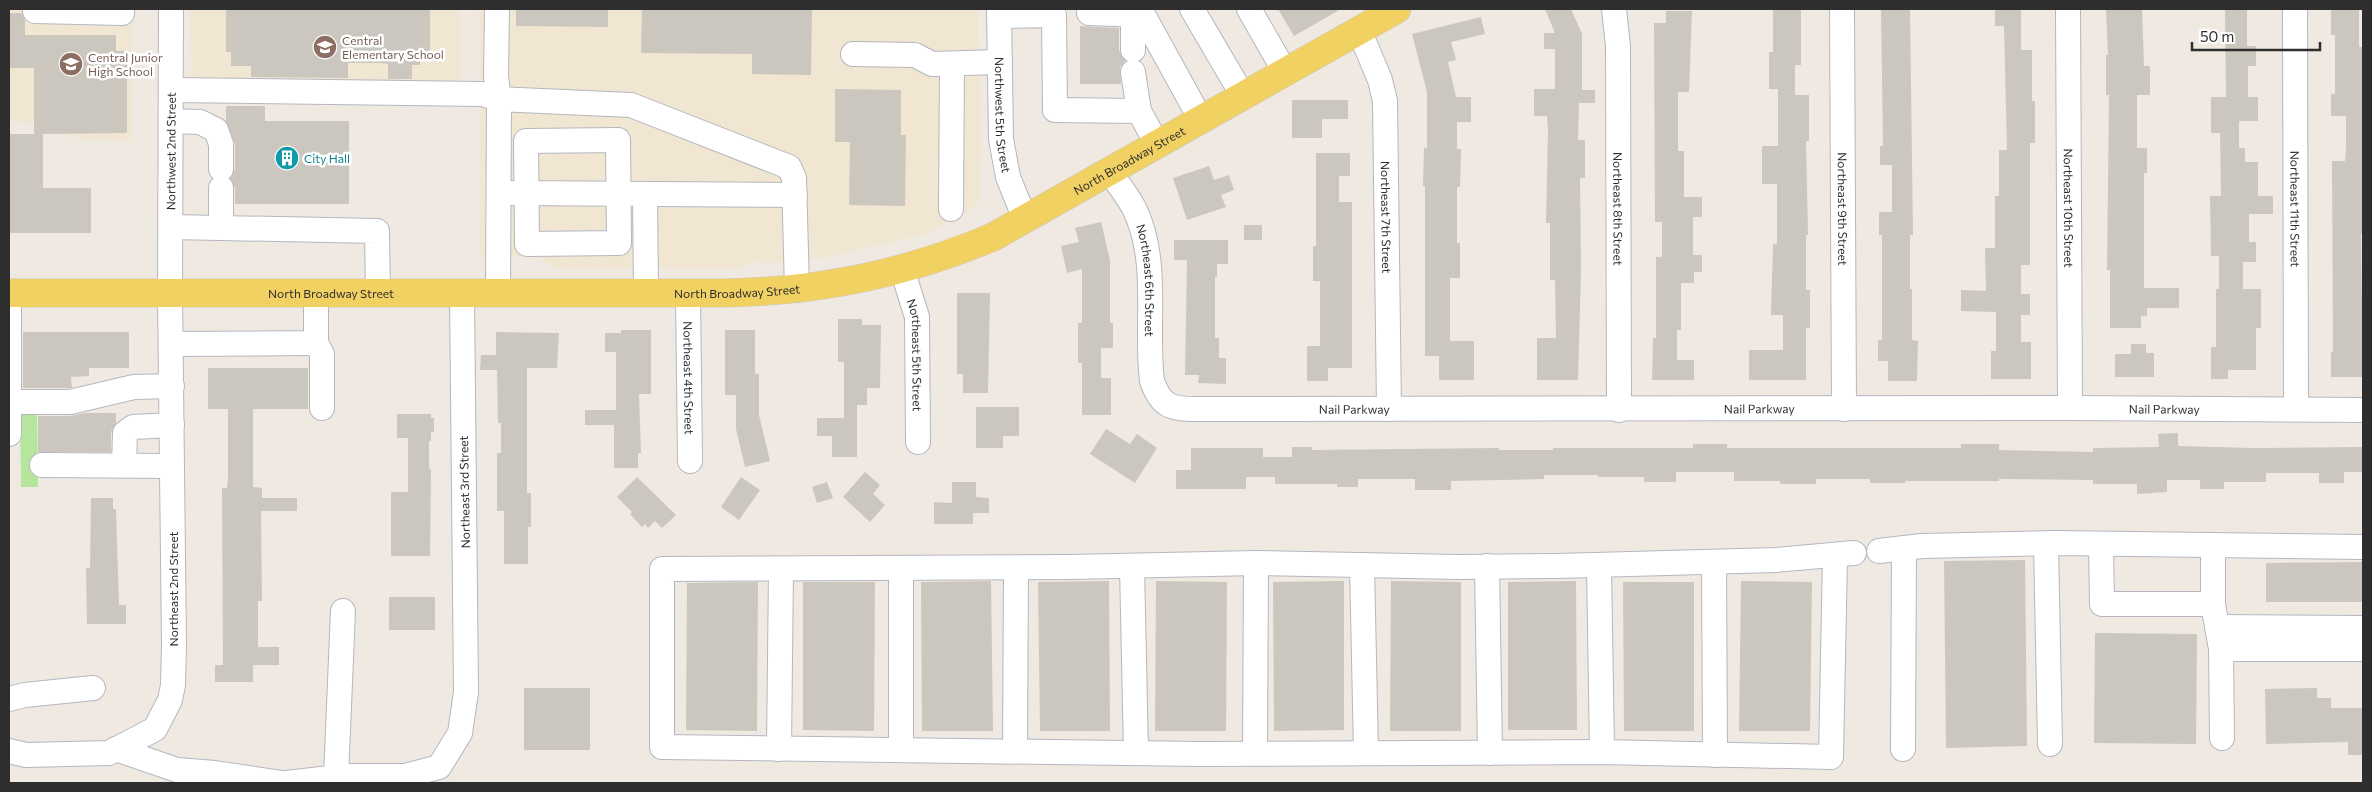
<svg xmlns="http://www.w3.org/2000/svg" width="2372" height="792" font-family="Commissioner,sans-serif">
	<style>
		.education { fill: #f0e6d1 }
		.park { fill: #b6e59e }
		.building { fill: #cbc7bf }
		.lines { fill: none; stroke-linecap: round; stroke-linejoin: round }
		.minor-casing { stroke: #b4b7c1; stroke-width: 26 }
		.major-casing { stroke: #c9c9c9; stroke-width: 29 }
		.minor { stroke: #fff; stroke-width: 24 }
		.major { stroke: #f2d163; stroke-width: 28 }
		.labels { text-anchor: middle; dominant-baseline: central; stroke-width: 5; stroke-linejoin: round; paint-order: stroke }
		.education-label { font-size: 12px; fill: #785e54; stroke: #fff; text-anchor: start }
		.street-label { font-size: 12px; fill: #2e2e2e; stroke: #fff }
		.culture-label { font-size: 12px; fill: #0d838f; stroke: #fff; text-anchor: start }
	</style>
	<rect width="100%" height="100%" fill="#efe9e1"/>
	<g class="education">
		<polygon points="9,9 133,9 132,140 82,139 27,123 9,120"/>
		<polygon points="190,9 459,9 459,90 191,84"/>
		<polygon points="479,9 978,9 980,202 926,234 828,257 780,263 753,262 741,268 555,268 538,257 480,255"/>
	</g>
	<polygon class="park" points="20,412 37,412 38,487 21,487"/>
	<g class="building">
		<polygon points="226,9 430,9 430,59 420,59 420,65 412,65 412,79 388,79 388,64 381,63 348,63 348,78 251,77 251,66 231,66 231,52 226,52"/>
		<polygon points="516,9 608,9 608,27 516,26"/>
		<polygon points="642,9 812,9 811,75 752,74 752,54 641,53"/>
		<polygon points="1278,9 1341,9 1294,36"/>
		<polygon points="1545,9 1571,9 1582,34 1582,90 1595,90 1595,103 1579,103 1578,140 1585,140 1585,178 1580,178 1581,268 1578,380 1537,380 1537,338 1556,338 1555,280 1550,280 1550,223 1546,223 1548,129 1547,116 1534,116 1534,89 1555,89 1555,49 1544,49 1544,33 1555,33"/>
		<polygon points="1773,9 1801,9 1801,65 1795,65 1795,95 1809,95 1809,141 1806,141 1808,235 1806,235 1806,290 1810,290 1810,328 1806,328 1806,380 1749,380 1749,350 1783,350 1783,315 1771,315 1773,244 1777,244 1777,184 1762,184 1762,146 1778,146 1778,89 1769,89 1769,52 1773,52"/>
		<polygon points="1881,9 1910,9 1913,235 1910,235 1910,289 1912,289 1912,340 1918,341 1917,381 1888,381 1888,361 1878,361 1878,340 1882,340 1882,235 1879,235 1879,212 1892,212 1892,165 1880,165 1880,146 1883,146"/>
		<polygon points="1995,9 2021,9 2021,50 2032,50 2032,101 2035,101 2035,143 2030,143 2030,265 2021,265 2021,294 2030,294 2030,315 2021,315 2021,342 2031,342 2031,379 1991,379 1991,351 1996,351 1996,312 1961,311 1961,290 1986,291 1985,248 1995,248 1995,196 1999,196 1999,150 2007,150 2004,26 1995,26"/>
		<polygon points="2106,9 2142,9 2144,66 2150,66 2150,95 2137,95 2137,148 2147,148 2147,173 2144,173 2144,288 2179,288 2179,308 2147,308 2147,316 2141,316 2141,328 2110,328 2110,270 2107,270 2109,95 2106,95 2106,55 2108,55"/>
		<polygon points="2225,9 2247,9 2247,46 2256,46 2256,66 2248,66 2248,97 2258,97 2258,121 2239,121 2239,148 2245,148 2245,162 2258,162 2258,196 2273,196 2273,214 2249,214 2249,242 2256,242 2256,262 2243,262 2243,289 2261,289 2261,328 2256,328 2256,370 2228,370 2228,379 2211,379 2211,347 2216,347 2216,289 2219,289 2219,256 2211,256 2210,196 2221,196 2220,133 2211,133 2211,97 2226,97"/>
		<polygon points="2331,9 2359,9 2359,47 2363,47 2363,234 2361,234 2363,377 2331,377 2331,352 2333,352 2332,161 2345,161 2346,148 2346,116 2331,116 2331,94 2335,94 2335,35 2331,35"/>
		<polygon points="1666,11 1692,11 1689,92 1678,92 1678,151 1684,151 1684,197 1702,197 1702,217 1693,217 1693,255 1702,255 1702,272 1694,272 1694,283 1681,283 1681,330 1677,330 1677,360 1694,360 1694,380 1652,380 1653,338 1656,338 1656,257 1662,257 1662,222 1655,222 1654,23 1666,23"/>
		<polygon points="9,13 22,13 25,20 25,35 116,35 116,51 127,51 127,133 43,134 43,188 91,188 91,233 9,233 9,134 34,134 34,68 9,68"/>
		<polygon points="1481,17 1485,34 1451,42 1456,60 1448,62 1456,97 1471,97 1471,122 1457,122 1457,149 1461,149 1460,187 1457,187 1457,243 1460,243 1460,278 1450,278 1450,341 1474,341 1474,380 1439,380 1439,356 1425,356 1425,186 1423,186 1424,148 1427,148 1427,92 1412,34"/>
		<polygon points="1080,26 1119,28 1119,50 1125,61 1120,67 1121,84 1080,84"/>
		<polygon points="835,89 901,90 901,135 906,135 905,206 849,205 850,142 835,142"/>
		<polygon points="1292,100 1348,100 1348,119 1322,119 1322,138 1292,138"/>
		<polygon points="226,106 265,106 265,121 349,121 349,204 235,204 235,188 230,178 235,169 235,144 226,122"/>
		<polygon points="1316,153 1350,153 1350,176 1339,176 1339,202 1352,202 1352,368 1328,368 1328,381 1307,381 1307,346 1320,346 1320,281 1313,281 1313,246 1316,246"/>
		<polygon points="1209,166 1214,180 1229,175 1234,190 1221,195 1226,207 1187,220 1173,178"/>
		<polygon points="1101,222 1110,260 1110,323 1113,323 1113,348 1101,348 1101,378 1111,378 1111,415 1082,415 1082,363 1078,363 1078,323 1082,323 1082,269 1067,273 1061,246 1079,242 1075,228"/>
		<rect x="1244" y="225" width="18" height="15"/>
		<polygon points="1174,240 1228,240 1228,264 1217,264 1217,277 1215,277 1215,338 1219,338 1219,358 1226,358 1226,384 1198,383 1199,375 1185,375 1187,260 1174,260"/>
		<polygon points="957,293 990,293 988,393 963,393 963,374 957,374"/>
		<polygon points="838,319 862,319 862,325 881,325 880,388 867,388 867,405 857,405 857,457 832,457 832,436 817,436 817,418 844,418 844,362 838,362"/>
		<polygon points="621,330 651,330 651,394 639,394 641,453 638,453 638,468 614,468 614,425 585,425 585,410 616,410 616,352 605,352 605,333 621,333"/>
		<polygon points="725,330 755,330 755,374 759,374 759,415 770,461 745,467 736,429 736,395 725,395"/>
		<polygon points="23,332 129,332 129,368 89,368 89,376 71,377 72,388 23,388"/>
		<polygon points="496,332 559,333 557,368 527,368 527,493 531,493 531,527 528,527 528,564 504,564 504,511 497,511 497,453 501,453 501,423 498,423 497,370 480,370 481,355 496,355"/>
		<polygon points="2131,344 2146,344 2146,353 2154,353 2154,377 2115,377 2115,354 2131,354"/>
		<polygon points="208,368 308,368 308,409 253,409 253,487 262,488 262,498 297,498 297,511 261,511 262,601 258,601 258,647 279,647 279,665 253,665 253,682 215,682 215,665 223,665 222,488 227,488 228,476 228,409 208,409"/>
		<polygon points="976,407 1019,407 1019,436 1003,436 1003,448 976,448"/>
		<polygon points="85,413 116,413 116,423 111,432 111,452 38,452 38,416 70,416"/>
		<polygon points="397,414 431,414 431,418 434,418 434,432 431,432 431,441 429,441 429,469 431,469 430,556 391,556 391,492 408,492 408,438 397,438"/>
		<polygon points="1106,429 1130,444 1137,434 1157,448 1135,483 1090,454"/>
		<polygon points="2178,433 2178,446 2253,448 2363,447 2363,472 2344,472 2344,483 2319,483 2319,473 2266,473 2266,482 2224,482 2224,489 2200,489 2200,480 2167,480 2167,492 2137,494 2137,484 2093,484 2093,480 1999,479 1999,481 1905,481 1905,483 1870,483 1870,479 1816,479 1816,484 1780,484 1780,481 1734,481 1734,472 1676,472 1676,482 1644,482 1644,477 1598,477 1598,475 1544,475 1544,479 1451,481 1451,490 1415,490 1415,479 1358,479 1358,487 1337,487 1337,484 1275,484 1275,477 1246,477 1246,489 1176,489 1176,470 1191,470 1191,448 1263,448 1263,457 1292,457 1292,447 1312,447 1312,450 1499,448 1499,450 1553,450 1553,448 1693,448 1693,444 1727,444 1727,448 1961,448 1961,444 1999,444 1999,450 2093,452 2093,448 2159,447 2158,434"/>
		<polygon points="865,472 880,485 873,494 885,505 870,522 843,497"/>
		<polygon points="637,477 676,515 662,528 655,521 648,528 645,524 642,527 630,514 632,512 617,497"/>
		<polygon points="741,477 760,490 739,520 721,507"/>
		<polygon points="827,482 833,498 817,503 812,487"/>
		<polygon points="952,482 976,482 976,497 989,498 989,513 973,513 973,524 934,524 934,502 952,503"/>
		<polygon points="91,498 113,498 113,509 116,509 119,605 126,605 126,624 87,624 86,568 90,568"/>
		<polygon points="2025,560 2027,746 1946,748 1944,561"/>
		<polygon points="2363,562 2363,602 2266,602 2266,563"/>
		<polygon points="991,581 993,731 922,731 921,582"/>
		<polygon points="1109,581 1110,731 1040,731 1038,582"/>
		<polygon points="1156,581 1227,582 1226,731 1155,731"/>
		<polygon points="1344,581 1344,730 1274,731 1273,582"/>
		<polygon points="1391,581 1461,582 1461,731 1390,731"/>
		<polygon points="1576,581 1577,730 1508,730 1508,582"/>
		<polygon points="1741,581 1812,582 1810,731 1739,731"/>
		<polygon points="758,582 757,731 686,730 687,583"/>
		<polygon points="803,582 875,582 874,731 803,730"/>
		<polygon points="1623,582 1694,582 1694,731 1624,731"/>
		<rect x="389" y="597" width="46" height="33"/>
		<polygon points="2095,633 2197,634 2196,744 2094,743"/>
		<rect x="524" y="688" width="66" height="62"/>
		<polygon points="2317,688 2317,698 2331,698 2331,708 2363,708 2363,755 2348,755 2348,742 2266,744 2265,689"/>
	</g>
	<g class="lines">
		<g class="minor-casing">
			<g id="minor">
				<polyline points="35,9 35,11 122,13 122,9"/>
				<path id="s1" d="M999 9 1001 139 1008 177 1025 219"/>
				<polyline points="1140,9 1201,120"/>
				<polyline points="1192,9 1243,96"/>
				<polyline points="1249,9 1285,72"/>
				<path id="s2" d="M1614 9 1618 46 1619 410"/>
				<path id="s3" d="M1842 9 1844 409"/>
				<path id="s4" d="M2068 9 2070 408"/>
				<path id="s5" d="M2295 9 2296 409"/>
				<polyline points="1089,13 1143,15"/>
				<polyline points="1133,14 1133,50"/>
				<polyline points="999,16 1054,15 1055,110 1139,111"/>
				<path id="s6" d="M1359 30 1380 80 1385 101 1389 409"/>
				<polyline points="853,54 915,55 932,64 1000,62"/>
				<polyline points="1133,72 1139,111 1157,144"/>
				<polyline points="171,90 482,94 499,99 496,77 497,9"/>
				<polyline points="171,121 200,122 216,130 221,144 221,169"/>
				<polygon points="618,140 619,243 527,244 526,141"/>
				<path id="s7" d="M1109 171C1118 184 1128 196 1135 210 1160 264 1145 324 1152 381 1161 406 1170 409 1196 409L2070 408 2363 410"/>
				<polyline points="512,193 795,195"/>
				<polyline points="645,194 646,294"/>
				<polyline points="951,209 952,64"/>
				<polyline points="171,227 377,231 378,294"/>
				<polyline points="221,228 221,188"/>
				<path id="s8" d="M902 269 917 317 918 442"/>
				<polyline points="498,294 499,99 631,105 789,167 794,178 797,290"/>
				<path id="s9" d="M688 294 690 461"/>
				<polyline points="316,343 322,354 322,408"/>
				<polyline points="171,344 316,343 316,293"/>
				<polyline points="9,402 70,402 134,387 172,386"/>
				<polyline points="9,434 9,293"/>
				<polyline points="42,465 172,466"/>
				<polyline points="124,465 125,433 133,427 172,425"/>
				<polyline points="2046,544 2050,744"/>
				<polyline points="2101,545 2102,604 2213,604 2213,546"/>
				<polyline points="1879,551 1922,546 2055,543 2363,547"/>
				<polyline points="1835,556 1831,757 1602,752 1200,754 662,747 662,569 1069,567 1256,563 1459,567 1557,566 1776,560 1854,553"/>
				<polyline points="1714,562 1715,755"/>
				<polyline points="1362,565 1366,753"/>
				<polyline points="1599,565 1602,752"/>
				<polyline points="1132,566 1136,753"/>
				<polyline points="1487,566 1490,753"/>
				<polyline points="901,568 901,750"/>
				<polyline points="2213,604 2221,649 2363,649"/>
				<polyline points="2217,627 2363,628"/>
				<polyline points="2221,649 2222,738"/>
				<polyline points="9,699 25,695 93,688"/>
				<polyline points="116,749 177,770 215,773 282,783"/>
				<polyline points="779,749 781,569"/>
				<polyline points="1903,749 1904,548"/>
				<path id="s10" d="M9 751 26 755 109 753 155 729 170 700 173 685 174 645 170 294 171 9"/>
				<polyline points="1015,751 1016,568"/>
				<polyline points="1255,753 1256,563"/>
				<polyline points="336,777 343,611"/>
				<polyline points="287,783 347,776 405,776 439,767 460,733 466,692 462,293"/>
			</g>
		</g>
		<g class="major-casing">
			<g id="major">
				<path id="s11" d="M9 293H726C821 291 905 274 993 237L1397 9"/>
			</g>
		</g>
		<use href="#minor" class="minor"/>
		<use href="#major" class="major"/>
	</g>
	<defs>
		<g id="school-disc" transform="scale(1.25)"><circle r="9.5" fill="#8d6e63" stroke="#fff"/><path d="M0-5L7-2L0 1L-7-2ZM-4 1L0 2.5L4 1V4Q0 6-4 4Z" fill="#fff"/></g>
		<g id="building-disc" transform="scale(1.25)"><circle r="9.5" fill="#0f9aa8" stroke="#fff"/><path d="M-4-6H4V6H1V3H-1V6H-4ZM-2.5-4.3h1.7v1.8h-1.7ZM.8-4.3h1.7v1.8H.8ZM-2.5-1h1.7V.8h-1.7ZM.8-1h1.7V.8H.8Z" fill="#fff"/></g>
	</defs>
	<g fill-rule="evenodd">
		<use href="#school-disc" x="325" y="47"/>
		<use href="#school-disc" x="71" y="64"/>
		<use href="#building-disc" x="287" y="158"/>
	</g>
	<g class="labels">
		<g class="education-label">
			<text x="342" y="40">Central<tspan x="342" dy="14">Elementary School</tspan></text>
			<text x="88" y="57">Central Junior<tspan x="88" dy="14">High School</tspan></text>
		</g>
		<g class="street-label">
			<text stroke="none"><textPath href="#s1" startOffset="106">Northwest 5th Street</textPath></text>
			<text stroke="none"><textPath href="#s10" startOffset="734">Northwest 2nd Street</textPath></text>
			<text stroke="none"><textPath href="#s11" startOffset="1148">North Broadway Street</textPath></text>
			<text stroke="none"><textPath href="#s4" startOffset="199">Northeast 10th Street</textPath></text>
			<text stroke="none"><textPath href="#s2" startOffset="200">Northeast 8th Street</textPath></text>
			<text stroke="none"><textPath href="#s3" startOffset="200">Northeast 9th Street</textPath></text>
			<text stroke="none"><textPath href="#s5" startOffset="200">Northeast 11th Street</textPath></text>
			<text stroke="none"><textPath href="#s6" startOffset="192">Northeast 7th Street</textPath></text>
			<text stroke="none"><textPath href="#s7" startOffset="119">Northeast 6th Street</textPath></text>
			<text stroke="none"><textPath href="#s11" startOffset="728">North Broadway Street</textPath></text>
			<text stroke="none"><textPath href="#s11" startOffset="322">North Broadway Street</textPath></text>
			<text stroke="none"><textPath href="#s8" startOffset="88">Northeast 5th Street</textPath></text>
			<text stroke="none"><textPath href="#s9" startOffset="84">Northeast 4th Street</textPath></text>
			<text stroke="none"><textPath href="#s7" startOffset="1246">Nail Parkway</textPath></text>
			<text stroke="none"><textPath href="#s7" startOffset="436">Nail Parkway</textPath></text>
			<text stroke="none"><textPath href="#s7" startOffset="841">Nail Parkway</textPath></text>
			<text transform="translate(464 492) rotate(-91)">Northeast 3rd Street</text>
			<text transform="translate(173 589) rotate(-90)">Northeast 2nd Street</text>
		</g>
		<g class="culture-label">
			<text x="304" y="158">City Hall</text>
		</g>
	</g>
	<rect width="2372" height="792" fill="none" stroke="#2e2e2e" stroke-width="20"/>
	<path d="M2192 42v8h128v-8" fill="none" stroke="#2e2e2e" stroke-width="2.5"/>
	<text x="2200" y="42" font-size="15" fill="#2e2e2e" stroke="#ffffff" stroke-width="4" paint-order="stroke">50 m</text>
</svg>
